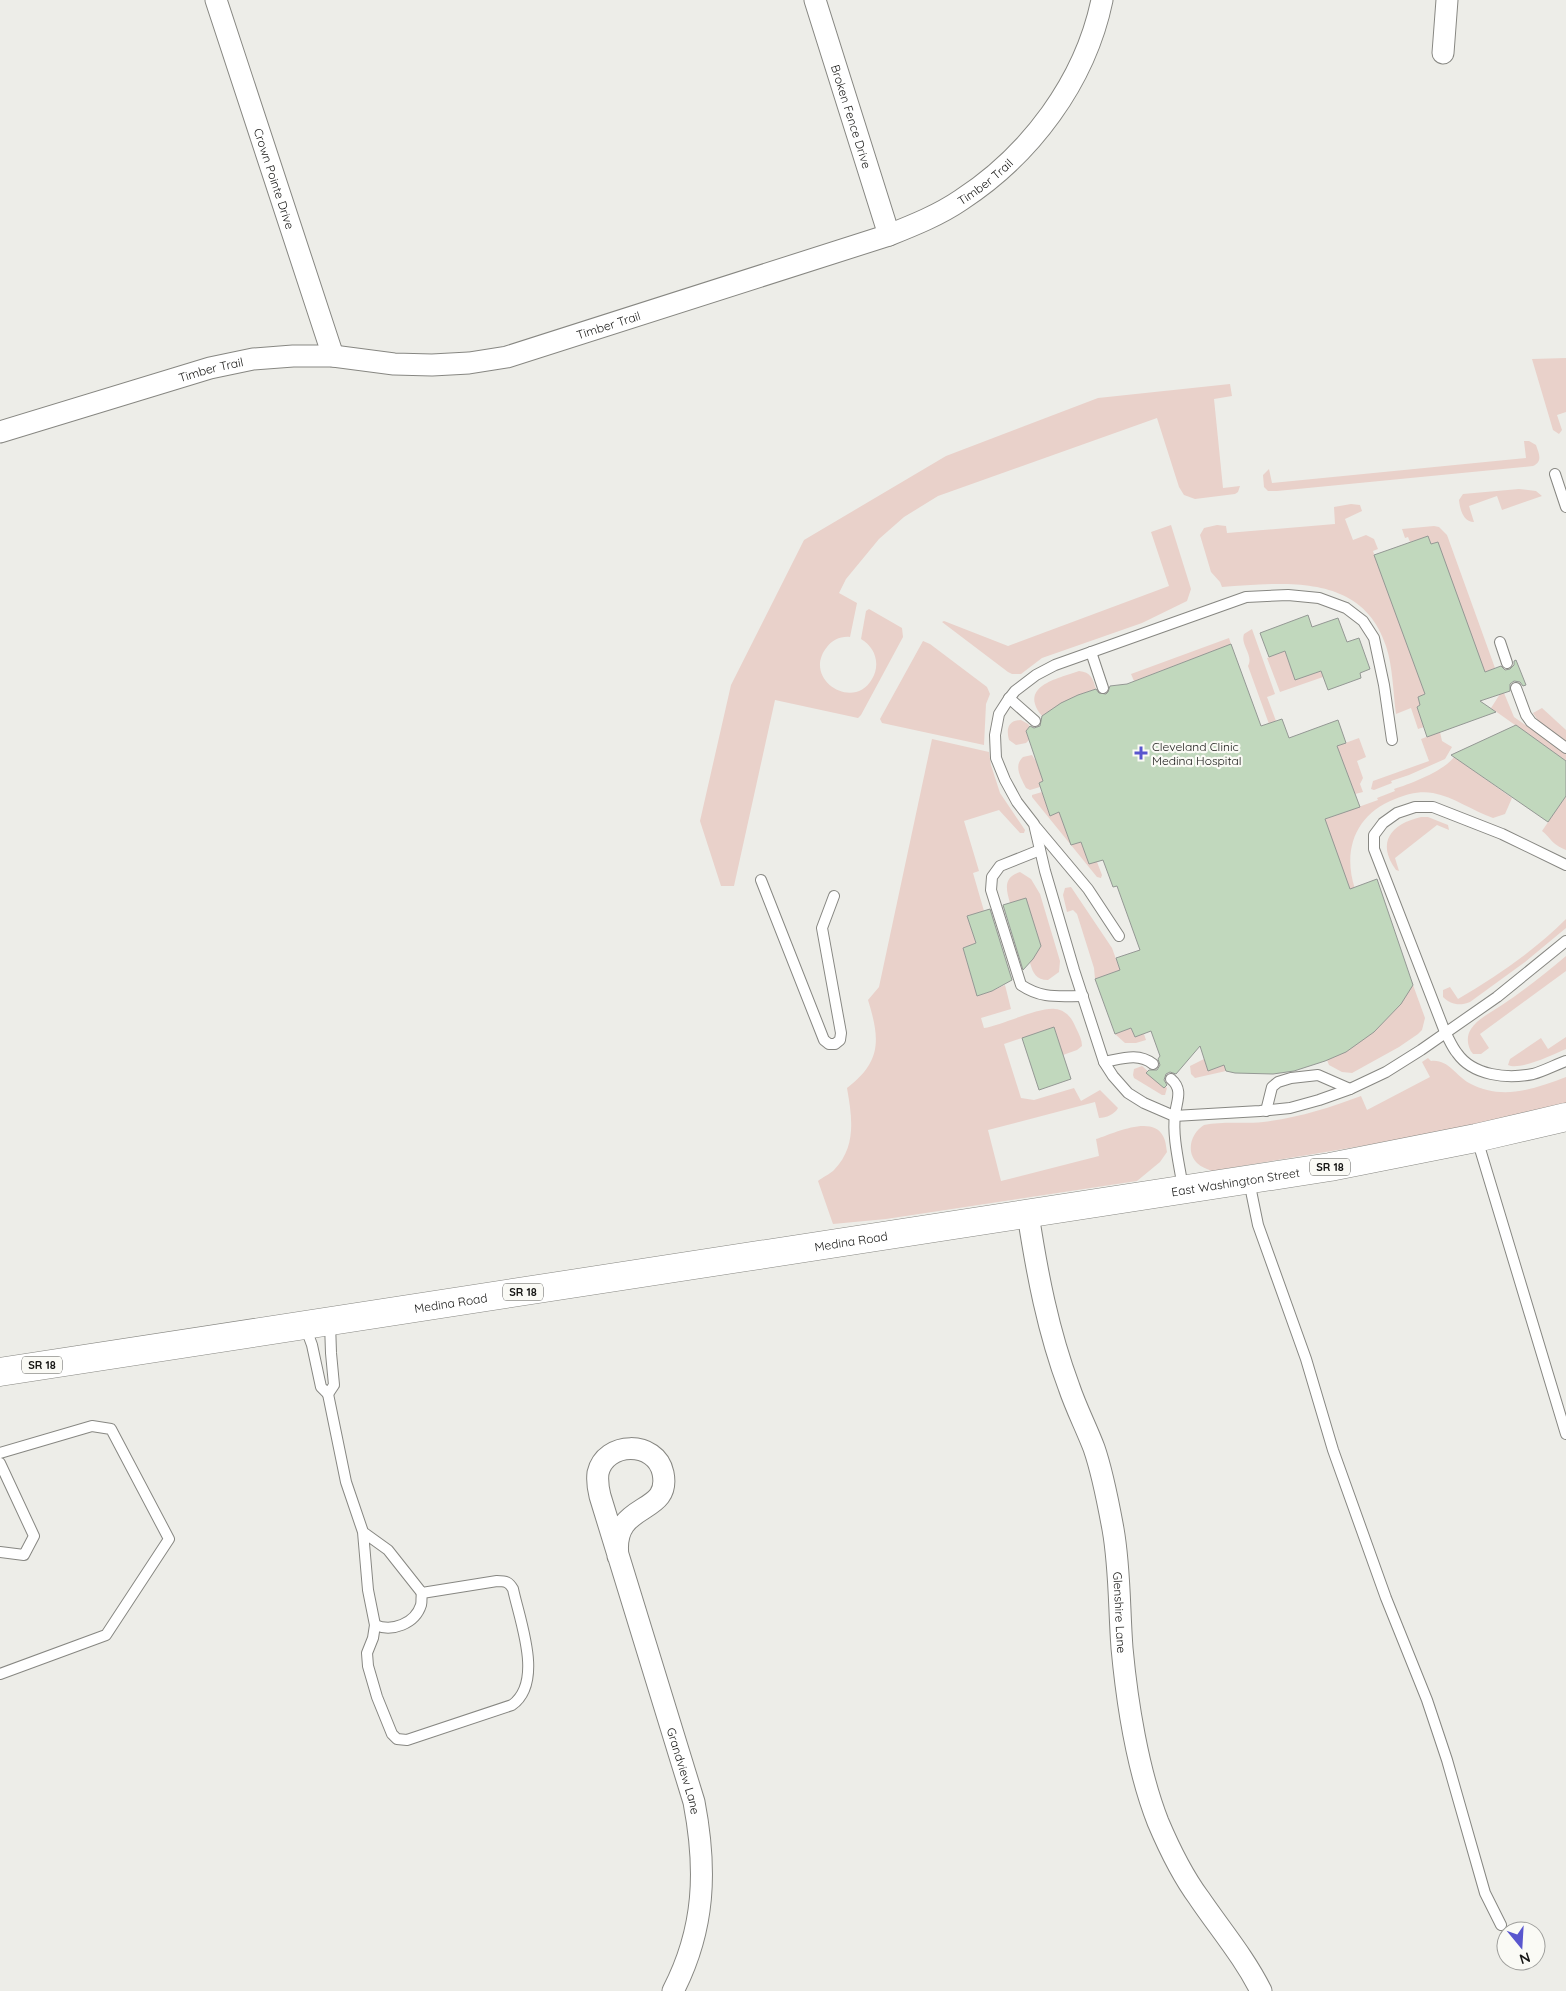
<svg xmlns="http://www.w3.org/2000/svg" width="1566" height="1991" font-family="Quicksand,sans-serif">
	<style>
		.green { fill: #e9d1ca }
		.building { fill: #c1d8bd; stroke: #949894 }
		.lines { fill: none; stroke-linecap: round; stroke-linejoin: round }
		.service-casing { stroke: #878782; stroke-width: 12 }
		.minor-casing { stroke: #878782; stroke-width: 23 }
		.trunk-casing { stroke: #878782; stroke-width: 29 }
		.service { stroke: #fff; stroke-width: 10 }
		.minor { stroke: #fff; stroke-width: 21 }
		.trunk { stroke: #fff; stroke-width: 28 }
		.poi-dot { fill: #5956ce; stroke: #fafaf5; stroke-width: 2 }
		.labels { text-anchor: middle; dominant-baseline: central; stroke-width: 4.5; stroke-linejoin: round; paint-order: stroke }
		.shield { fill: #fafaf5; stroke: #5a5a57; stroke-width: 1 }
		.shield-label { font-size: 11px; font-weight: bold; fill: #151513 }
		.street-label { font-size: 12px; fill: #151513; stroke: #fafaf5 }
		.poi-label { font-size: 12px; fill: #151513; stroke: #fafaf5; text-anchor: start }
	</style>
	<rect width="100%" height="100%" fill="#edede8"/>
	<g class="green">
		<polygon points="1566,358 1566,412 1557,415 1562,430 1559,434 1553,430 1532,359"/>
		<path d="M1230 384 1232 396 1214 399 1223 488 1240 486 1238 492 1235 494 1195 499 1184 495 1179 487 1157 418 938 496 904 517 879 539 846 579 839 593 857 603 850 637C841 636 832 640 827 647 801 679 854 712 872 679 881 664 875 647 861 639L866 611 869 609 902 628 903 637 861 715 858 718 775 700 734 886H721L700 821 731 685 804 540 946 456 1098 398Z"/>
		<path d="M1524 441H1529L1536 445C1539 454 1543 461 1533 466L1277 491H1268L1264 487 1263 475 1269 469 1272 483 1526 458Z"/>
		<path d="M1519 489 1536 491 1542 496 1502 510 1497 496 1469 506 1474 522C1463 522 1460 509 1459 500L1463 494Z"/>
		<path d="M1351 504 1360 505 1362 511 1345 519 1353 540 1366 535 1374 539 1378 549 1373 551 1425 694 1418 697 1420 705 1417 707 1424 727 1418 729 1411 708 1396 714C1393 692 1393 667 1386 646 1362 572 1283 583 1222 587L1220 582 1211 572 1200 535 1204 528 1217 525 1226 526 1227 533 1335 524 1334 507Z"/>
		<polygon points="1171,525 1191,589 1187,601 1142,623 1042,658 1021,674 1012,674 1008,672 942,622 944,621 1008,646 1169,586 1151,532"/>
		<polygon points="1434,526 1439,527 1447,535 1495,668 1485,672 1428,536 1410,542 1408,537 1405,538 1402,529"/>
		<path d="M1252 629 1275 694 1267 697 1276 721 1269 724 1248 666C1254 655 1240 645 1244 634Z"/>
		<polygon points="1229,638 1231,644 1134,681 1131,674"/>
		<polygon points="923,641 930,644 987,687 990,694 986,704 984,745 882,723 880,719"/>
		<polygon points="1285,651 1295,680 1321,671 1323,677 1280,692 1267,658"/>
		<path d="M1079 671C1091 672 1093 679 1096 689 1076 695 1059 704 1042 716 1018 686 1057 679 1079 671Z"/>
		<polygon points="1504,693 1514,717 1566,754 1566,761 1491,708 1500,694"/>
		<polygon points="1542,708 1566,730 1566,742 1541,725 1533,713"/>
		<path d="M1021 720 1028 724 1030 727 1026 731 1029 740 1026 743 1016 745 1009 740C1006 729 1008 720 1021 720Z"/>
		<polygon points="1440,732 1442,741 1452,747 1445,759 1409,775 1391,781 1392,783 1374,790 1371,789 1373,781 1429,761 1421,739"/>
		<polygon points="1359,738 1366,757 1357,761 1363,778 1360,784 1363,792 1355,794 1337,746"/>
		<path d="M932 739 989 752 991 765 1000 793 1025 830 1024 833H1020L999 810 964 821 979 871 973 873 984 911 967 916 976 943 963 948 977 996 992 991 1005 985 1011 1009 981 1018 984 1028C1002 1025 1039 1007 1055 1009 1066 1010 1072 1018 1076 1028 1079 1034 1082 1040 1082 1046L1077 1050 1063 1055 1054 1027 1004 1044 1021 1098 1034 1100 1074 1088 1081 1101 1100 1090 1118 1108C1115 1114 1106 1118 1099 1118L1095 1102 988 1130 1001 1181 1099 1156 1096 1139C1112 1134 1152 1114 1163 1136 1166 1141 1166 1147 1167 1152L1160 1162 1137 1181 886 1219 833 1224 818 1181C823 1177 830 1174 834 1170 857 1146 852 1117 847 1088 882 1061 880 1039 868 1000L879 987Z"/>
		<path d="M1032 755 1047 779 1039 783 1040 787 1030 790 1026 788C1021 778 1013 766 1023 757Z"/>
		<path d="M1454 757 1512 798 1505 814 1493 818C1473 811 1454 797 1433 793 1419 791 1408 794 1395 799 1356 814 1342 849 1355 889L1345 893 1325 819 1378 800 1377 798 1395 791 1394 789C1410 784 1444 771 1454 757Z"/>
		<polygon points="1042,792 1050,816 1059,812 1071,845 1081,842 1097,862 1102,875 1101,878 1097,877 1032,797 1032,795"/>
		<path d="M1566 796V850C1550 843 1553 840 1542 831Z"/>
		<path d="M1421 817H1428L1448 825 1449 830 1437 825 1395 858 1399 871 1396 870C1376 842 1391 824 1421 817Z"/>
		<path d="M1020 872 1031 879 1040 894 1060 961 1059 972 1048 980C1036 980 1033 973 1030 963L1041 946 1026 899 1010 903C1006 889 1003 877 1020 872Z"/>
		<polygon points="1071,887 1112,948 1120,970 1095,979 1094,968 1077,914 1073,910 1067,912 1063,895 1065,888"/>
		<path d="M1566 919V928L1525 962 1470 1002C1460 1006 1451 1005 1443 997V990L1450 987 1458 999C1497 976 1534 951 1566 919Z"/>
		<path d="M1566 956V971L1480 1034 1489 1048 1481 1054H1473C1467 1047 1466 1036 1471 1029 1477 1019 1492 1012 1502 1005 1524 990 1545 974 1566 956Z"/>
		<path d="M1413 985 1425 1018 1422 1030 1418 1034 1399 1047 1352 1073 1342 1072 1329 1065 1327 1060C1365 1043 1390 1019 1413 985Z"/>
		<polygon points="1131,1028 1135,1037 1144,1034 1146,1040 1136,1043 1125,1043 1115,1034"/>
		<path d="M1566 1037V1049C1554 1054 1520 1071 1508 1065L1510 1059 1541 1038 1548 1049Z"/>
		<path d="M1428 1058 1431 1061C1448 1059 1455 1075 1469 1083 1502 1101 1534 1089 1566 1077V1106L1464 1129 1212 1171C1207 1169 1201 1167 1197 1163 1185 1151 1192 1132 1204 1125 1223 1121 1244 1124 1263 1122 1297 1118 1329 1108 1361 1096L1367 1110 1430 1077 1422 1062Z"/>
		<polygon points="1204,1059 1208,1071 1224,1065 1226,1071 1195,1078 1191,1074 1190,1066"/>
		<polygon points="1142,1066 1167,1088 1165,1095 1162,1095 1134,1078 1133,1075 1134,1069"/>
	</g>
	<g class="building">
		<polygon points="1428,536 1431,544 1438,542 1485,672 1501,666 1505,670 1510,669 1514,665 1514,661 1516,660 1526,685 1523,686 1520,682 1514,681 1510,684 1510,691 1480,701 1496,712 1427,737 1417,707 1420,705 1418,697 1425,694 1374,555"/>
		<polygon points="1308,615 1312,627 1338,618 1347,642 1359,638 1370,669 1360,673 1361,678 1328,690 1321,671 1295,680 1285,651 1269,657 1260,633"/>
		<polygon points="1231,644 1261,726 1282,719 1289,738 1338,720 1346,743 1337,746 1360,807 1325,819 1350,889 1377,879 1413,985 1401,1004 1374,1032 1346,1052 1325,1061 1294,1071 1273,1074 1235,1073 1226,1071 1224,1065 1208,1071 1200,1046 1176,1074 1170,1072 1166,1074 1164,1080 1167,1085 1164,1088 1146,1073 1149,1070 1157,1070 1160,1065 1158,1059 1160,1056 1151,1031 1135,1037 1131,1028 1115,1034 1095,979 1120,970 1116,958 1140,950 1117,886 1113,887 1103,860 1089,864 1081,842 1071,845 1059,812 1050,816 1039,783 1043,781 1026,731 1030,726 1034,728 1040,726 1042,716 1061,703 1078,695 1096,689 1099,693 1106,694 1108,692 1110,686 1127,684"/>
		<polygon points="1516,725 1566,761 1566,796 1548,822 1451,755"/>
		<polygon points="1026,898 1041,946 1033,959 1023,970 1003,905"/>
		<polygon points="990,909 1012,980 992,991 977,996 963,948 976,943 967,916"/>
		<polygon points="1054,1027 1071,1079 1039,1090 1022,1038"/>
	</g>
	<g class="lines">
		<g class="service-casing">
			<g id="service">
				<polyline points="1555,474 1566,507"/>
				<polyline points="1500,642 1507,663"/>
				<polyline points="1091,652 1103,688"/>
				<polyline points="1516,688 1526,715 1531,722 1566,748"/>
				<polyline points="1009,698 1035,721"/>
				<polyline points="1392,740 1384,685 1374,638 1363,621 1346,608 1319,598 1288,595 1246,597 1055,665 1036,675 1015,691 1008,700 999,714 995,735 996,758 1005,780 1017,802 1034,824 1045,871 1074,970 1104,1062 1113,1076 1128,1093 1144,1103 1174,1116 1260,1111 1290,1108 1319,1100 1350,1089 1386,1072 1421,1050 1497,997 1566,941"/>
				<polyline points="1036,827 1088,889 1119,936"/>
				<path d="M1040 850 1000 866 992 877 991 890 1021 985C1042 999 1058 996 1083 996"/>
				<path d="M1566 865 1502 834 1433 807H1415L1397 813 1383 823 1374 835V849L1445 1032C1449 1039 1452 1047 1457 1053 1473 1076 1507 1079 1533 1074 1544 1071 1555 1065 1566 1061"/>
				<polyline points="761,880 824,1040 829,1044 835,1044 840,1040 841,1033 822,928 834,896"/>
				<path d="M1104 1062C1121 1059 1138 1052 1153 1064"/>
				<path d="M1171 1079C1184 1090 1176 1102 1175 1115 1172 1137 1180 1167 1183 1189"/>
				<polyline points="1266,1111 1272,1087 1278,1082 1291,1078 1318,1075 1350,1089"/>
				<polyline points="1477,1139 1566,1434"/>
				<polyline points="1249,1181 1258,1225 1306,1359 1333,1450 1386,1598 1427,1700 1447,1760 1485,1893 1501,1925"/>
				<polyline points="305,1326 312,1345 321,1387 328,1394 334,1385 331,1353 330,1323"/>
				<path d="M328 1394 346 1482 363 1532 368 1590 375 1625 373 1638 367 1653 368 1666 377 1697 392 1734 397 1739 407 1740 512 1705C544 1682 520 1622 513 1589 509 1582 506 1581 497 1581L422 1593 388 1550 363 1532"/>
				<polyline points="0,1453 92,1426 111,1429 169,1539 106,1635 0,1674"/>
				<polyline points="0,1463 34,1536 24,1555 0,1552"/>
				<path d="M375 1625C392 1632 415 1624 421 1605 422 1601 421 1596 422 1593"/>
			</g>
		</g>
		<g class="minor-casing">
			<g id="minor">
				<path id="s1" d="M216 0 333 356"/>
				<path id="s2" d="M815 0 889 235"/>
				<polyline points="1443,53 1447,0"/>
				<path id="s3" d="M0 432 210 368 253 359 293 356H333L394 364 432 365 469 363 507 357 889 235C914 225 939 215 961 200 1030 155 1085 82 1102 0"/>
				<path id="s4" d="M1028 1214C1037 1273 1048 1331 1069 1387 1076 1408 1086 1427 1094 1448 1103 1474 1108 1502 1113 1529 1120 1568 1119 1608 1122 1648 1127 1702 1138 1771 1158 1822 1169 1848 1182 1875 1199 1898 1220 1929 1244 1957 1261 1991"/>
				<path id="s5" d="M618 1556C611 1500 672 1517 663 1473 656 1440 605 1441 598 1473 597 1481 598 1488 600 1496L694 1802C707 1870 705 1929 673 1991"/>
			</g>
		</g>
		<g class="trunk-casing">
			<g id="trunk">
				<path id="s6" d="M0 1372 1330 1167 1476 1138 1566 1117"/>
			</g>
		</g>
		<use href="#service" class="service"/>
		<use href="#minor" class="minor"/>
		<use href="#trunk" class="trunk"/>
	</g>
	<path class="poi-dot" d="M1138.5 745.5h5v5h5v5h-5v5h-5v-5h-5v-5h5z"/>
	<g class="labels">
		<g class="shield">
			<rect x="1310" y="1158.5" width="40" height="17" rx="4"/>
			<rect x="503" y="1283.5" width="40" height="17" rx="4"/>
			<rect x="22" y="1356.5" width="40" height="17" rx="4"/>
		</g>
		<g class="shield-label">
			<text x="1330" y="1167">SR 18</text>
			<text x="523" y="1292">SR 18</text>
			<text x="42" y="1365">SR 18</text>
		</g>
		<g class="street-label">
			<text stroke="none"><textPath href="#s2" startOffset="122">Broken Fence Drive</textPath></text>
			<text stroke="none"><textPath href="#s1" startOffset="188">Crown Pointe Drive</textPath></text>
			<text stroke="none"><textPath href="#s3" startOffset="1030">Timber Trail</textPath></text>
			<text stroke="none"><textPath href="#s3" startOffset="625">Timber Trail</textPath></text>
			<text stroke="none"><textPath href="#s3" startOffset="220">Timber Trail</textPath></text>
			<text stroke="none"><textPath href="#s6" startOffset="1250">East Washington Street</textPath></text>
			<text stroke="none"><textPath href="#s6" startOffset="861">Medina Road</textPath></text>
			<text stroke="none"><textPath href="#s6" startOffset="456">Medina Road</textPath></text>
			<text stroke="none"><textPath href="#s4" startOffset="411">Glenshire Lane</textPath></text>
			<text stroke="none"><textPath href="#s5" startOffset="501">Grandview Lane</textPath></text>
		</g>
		<g class="poi-label">
			<text x="1152" y="746">Cleveland Clinic<tspan x="1152" dy="14">Medina Hospital</tspan></text>
		</g>
	</g>
	<g transform="translate(1521 1946) rotate(162)"><circle r="24" fill="#fafaf5" stroke="#9e9e9b"/>
	<path d="M0-4L9 19L0 12L-9 19Z" fill="#5956ce"/>
	<text y="-8" font-size="14" font-weight="bold" text-anchor="middle" fill="#151513">N</text>
	</g>
</svg>
